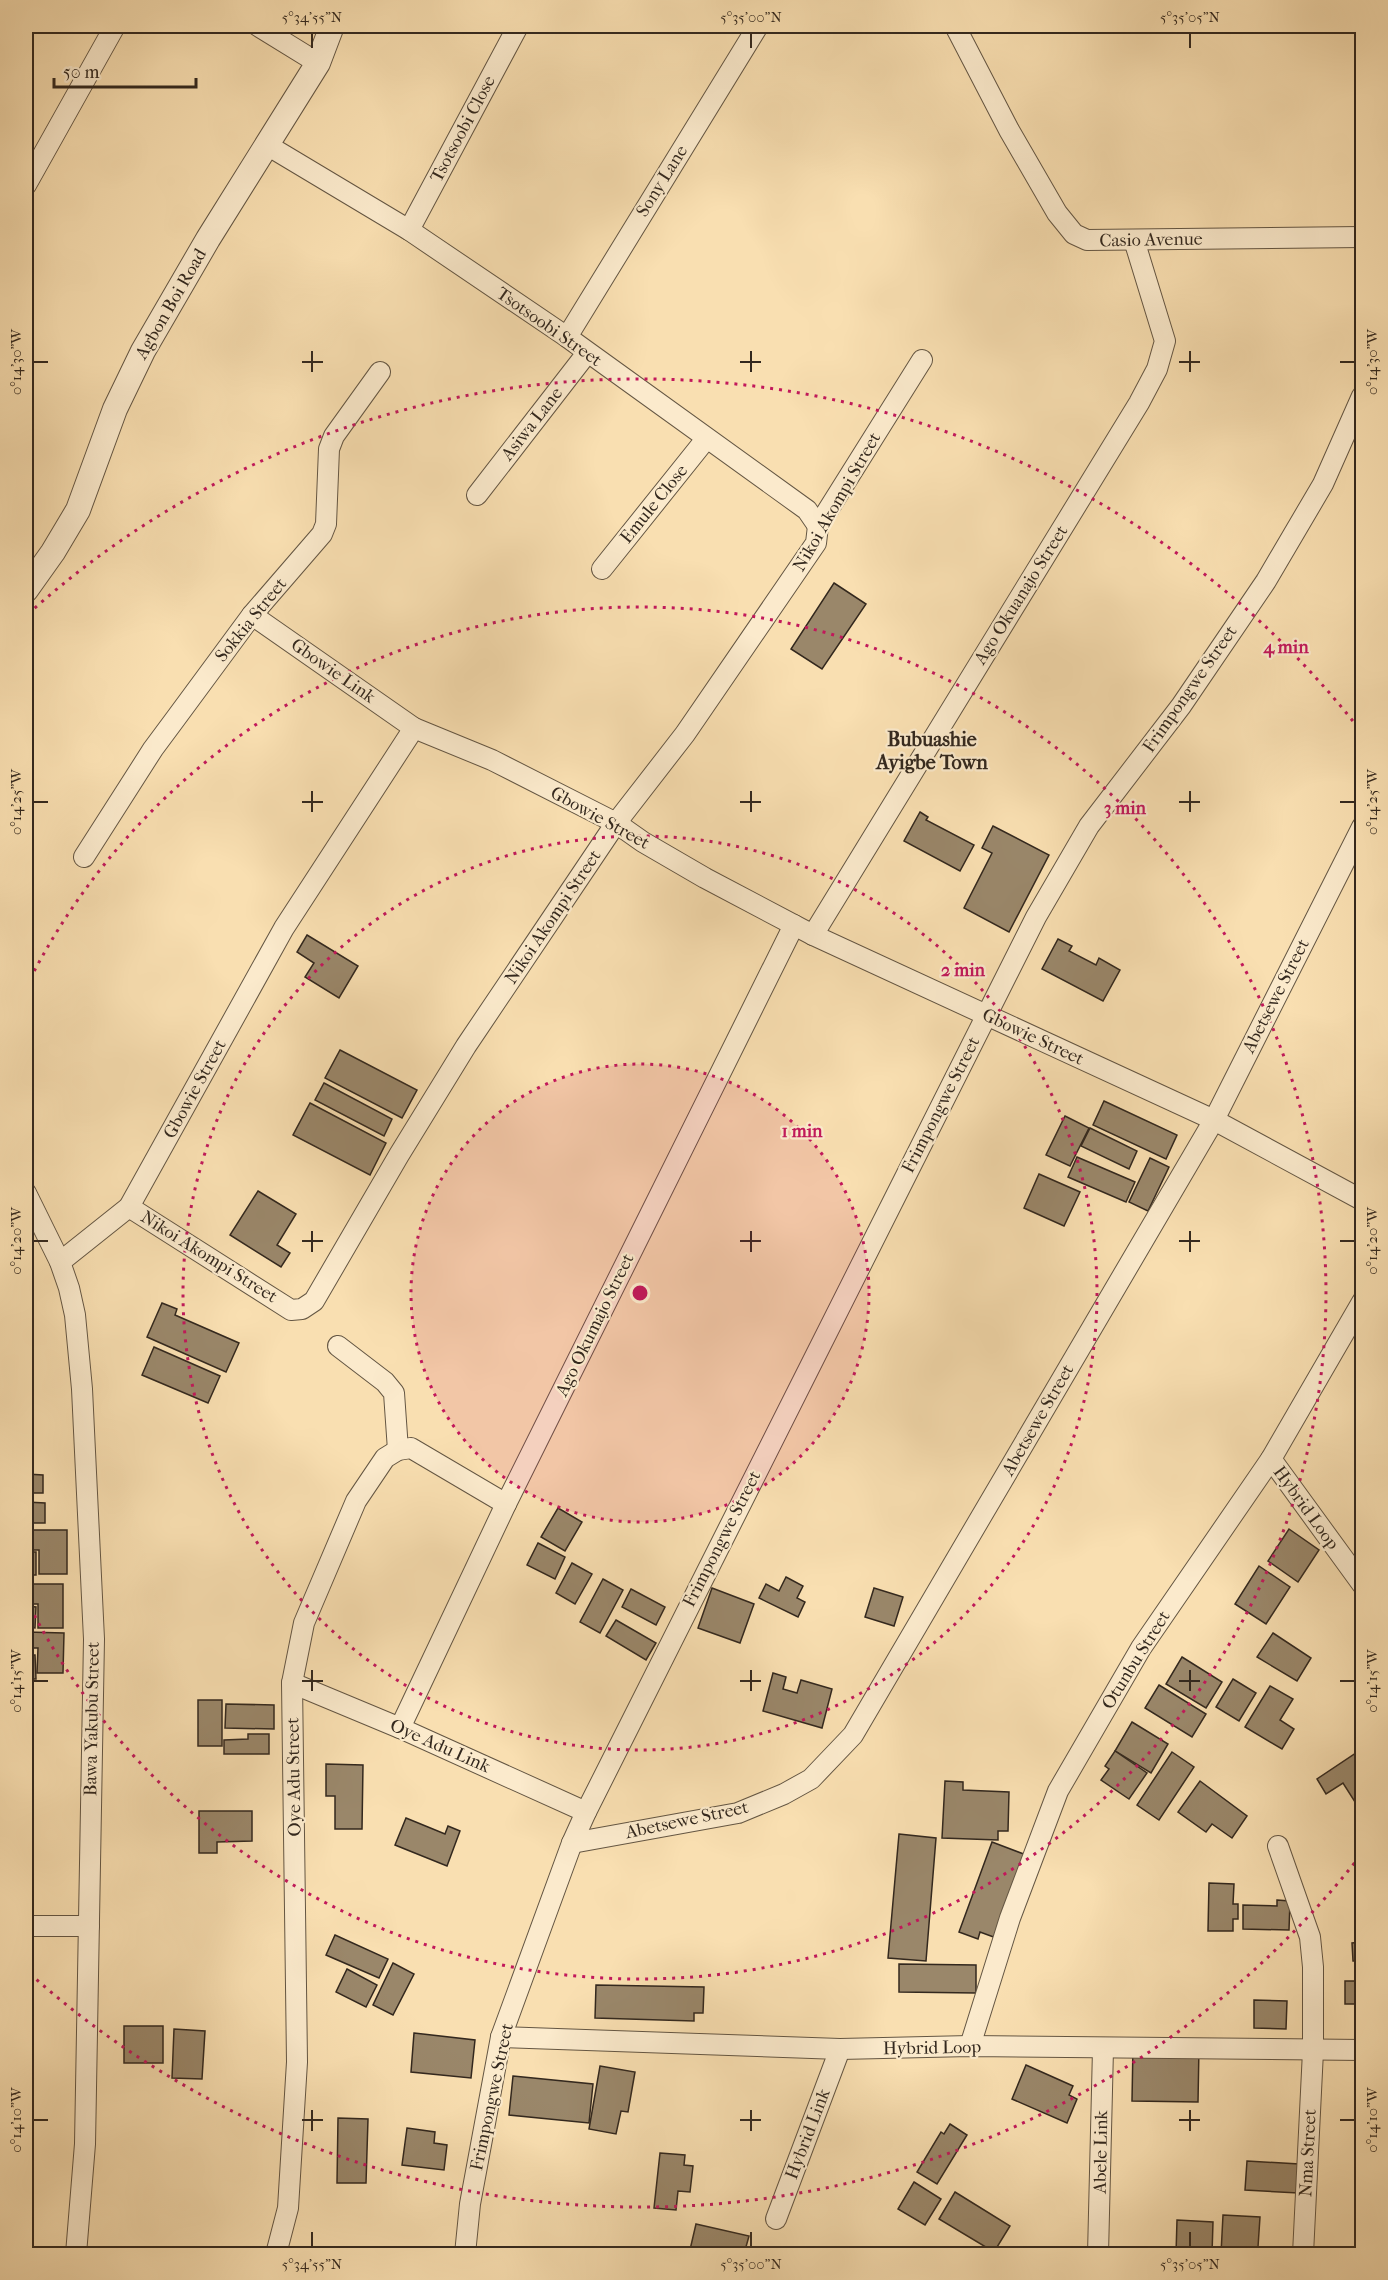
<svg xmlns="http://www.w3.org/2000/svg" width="1388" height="2280" font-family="'IM FELL French Canon',serif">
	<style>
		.building { fill: #9a876a; stroke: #33281e; stroke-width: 1.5 }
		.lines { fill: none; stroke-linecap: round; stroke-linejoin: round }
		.minor-casing { stroke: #645643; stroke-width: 22 }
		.tertiary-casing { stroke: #645643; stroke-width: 26 }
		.minor { stroke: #fbeacc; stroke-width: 20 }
		.tertiary { stroke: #fbeacc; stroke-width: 24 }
		.ticks { fill: none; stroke: #33281e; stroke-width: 2 }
		.ring { fill: none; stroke: #c2185b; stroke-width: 3; stroke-dasharray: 3 6 }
		.labels { text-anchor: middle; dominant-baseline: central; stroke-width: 4.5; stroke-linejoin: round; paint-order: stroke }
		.street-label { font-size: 18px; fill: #33281e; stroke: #fbeacc }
		.neighbourhood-label { font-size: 20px; font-weight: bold; fill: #33281e; stroke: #fbeacc }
		.centre { fill: #c2185b; stroke: #fbeacc; stroke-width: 3 }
		.ring-label { font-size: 18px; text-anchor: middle; font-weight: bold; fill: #c2185b; stroke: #fbeacc; stroke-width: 4.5; stroke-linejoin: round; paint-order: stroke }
		.neatline { fill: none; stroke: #33281e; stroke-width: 2 }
		.ticks-label { font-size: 15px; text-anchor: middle; fill: #33281e }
	</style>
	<rect width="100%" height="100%" fill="#f9dfb1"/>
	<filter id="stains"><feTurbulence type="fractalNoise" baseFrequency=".00333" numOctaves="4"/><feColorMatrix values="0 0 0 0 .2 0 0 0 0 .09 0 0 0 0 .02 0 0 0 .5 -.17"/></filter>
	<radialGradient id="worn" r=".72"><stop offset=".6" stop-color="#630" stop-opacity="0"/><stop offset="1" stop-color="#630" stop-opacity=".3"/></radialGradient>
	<g class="building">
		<polygon points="834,583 866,604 822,669 791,649"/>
		<polygon points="920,812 928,817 926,820 974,845 960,871 904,841"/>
		<polygon points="993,826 1049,855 1009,932 964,908 992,853 982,848"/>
		<polygon points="307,935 358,966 339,998 305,977 314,963 297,952"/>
		<polygon points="1058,939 1072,946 1069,951 1096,965 1099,958 1120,970 1103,1001 1042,969"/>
		<polygon points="340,1050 417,1090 402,1118 325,1078"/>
		<polygon points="324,1083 392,1119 384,1136 315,1100"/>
		<polygon points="1104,1101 1177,1135 1166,1159 1093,1125"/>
		<polygon points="310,1103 386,1143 370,1175 293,1135"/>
		<polygon points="1065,1116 1089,1128 1070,1166 1046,1155"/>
		<polygon points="1090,1128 1137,1151 1129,1169 1081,1146"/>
		<polygon points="1077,1157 1135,1182 1126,1202 1068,1177"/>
		<polygon points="1150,1158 1169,1167 1148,1211 1129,1202"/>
		<polygon points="1039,1174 1080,1192 1064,1226 1024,1208"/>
		<polygon points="258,1191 296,1214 277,1245 290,1253 281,1267 230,1235"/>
		<polygon points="162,1303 177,1309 175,1315 239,1343 226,1372 147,1337"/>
		<polygon points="154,1347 220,1376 208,1403 142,1375"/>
		<polygon points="26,1474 43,1475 43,1493 26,1493"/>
		<polygon points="26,1502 45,1503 45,1523 26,1523"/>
		<polygon points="558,1508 582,1522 565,1551 541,1537"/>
		<polygon points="1289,1529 1319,1550 1298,1582 1268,1561"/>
		<polygon points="26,1530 67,1530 67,1574 39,1574 39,1550 26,1550"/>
		<polygon points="538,1543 565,1557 555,1579 527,1565"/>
		<rect x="26" y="1552" width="10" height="23"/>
		<polygon points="572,1563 592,1574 575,1604 556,1593"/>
		<polygon points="1259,1566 1290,1587 1266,1624 1235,1604"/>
		<polygon points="786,1577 803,1586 797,1598 805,1602 798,1617 759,1598 766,1584 779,1591"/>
		<polygon points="603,1579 623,1590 600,1633 580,1622"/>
		<polygon points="26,1584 63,1584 63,1628 38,1628 38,1604 26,1604"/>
		<polygon points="712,1588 754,1604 740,1643 698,1628"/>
		<polygon points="874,1588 903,1597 894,1626 865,1617"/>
		<polygon points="631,1589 665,1607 656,1625 622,1607"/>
		<polygon points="26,1606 36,1607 35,1628 26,1627"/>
		<polygon points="616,1620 656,1643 646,1660 606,1636"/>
		<polygon points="26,1632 64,1633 63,1673 37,1673 38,1648 26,1648"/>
		<polygon points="1273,1633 1311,1658 1297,1681 1257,1657"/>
		<polygon points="26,1655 35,1655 36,1679 26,1679"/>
		<polygon points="1182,1657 1222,1682 1206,1708 1166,1684"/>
		<polygon points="773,1673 786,1677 783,1689 797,1693 801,1680 832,1689 822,1728 763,1711"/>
		<polygon points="1233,1679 1256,1693 1239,1721 1216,1707"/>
		<polygon points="1159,1685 1206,1714 1192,1737 1145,1708"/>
		<polygon points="1270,1686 1293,1699 1280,1720 1294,1729 1282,1749 1245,1727"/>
		<rect x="198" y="1700" width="24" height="46"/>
		<polygon points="226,1704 274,1705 274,1729 225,1728"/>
		<polygon points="1132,1722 1168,1744 1151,1773 1115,1751"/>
		<polygon points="248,1734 269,1734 269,1754 224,1754 224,1740 248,1739"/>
		<polygon points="1362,1749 1362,1797 1355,1802 1343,1783 1326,1794 1317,1779"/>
		<polygon points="1115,1751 1147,1773 1129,1799 1101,1780 1109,1769 1105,1766"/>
		<polygon points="1172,1752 1194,1767 1159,1820 1137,1805"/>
		<polygon points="326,1764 363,1765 362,1829 335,1829 335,1796 326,1796"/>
		<polygon points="945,1781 963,1782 963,1790 1009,1792 1008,1831 998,1831 998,1840 942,1838"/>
		<polygon points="1200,1781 1247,1816 1232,1838 1212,1824 1206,1832 1178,1812"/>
		<polygon points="199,1811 252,1811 252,1841 217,1842 217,1853 199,1853"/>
		<polygon points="406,1818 445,1834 448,1826 460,1831 447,1866 395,1845"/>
		<polygon points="899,1834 936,1838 926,1961 888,1958"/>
		<polygon points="992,1842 1029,1856 999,1939 980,1932 978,1939 959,1932"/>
		<rect x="26" y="1861" width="7" height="40"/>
		<polygon points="1209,1883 1234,1884 1233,1904 1238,1904 1238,1919 1233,1919 1233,1931 1208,1931"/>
		<polygon points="1277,1900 1290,1901 1289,1930 1243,1929 1243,1905 1277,1906"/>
		<polygon points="335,1935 388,1959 379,1978 326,1955"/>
		<polygon points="1362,1942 1362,1961 1353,1961 1352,1943"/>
		<polygon points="393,1963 414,1974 393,2015 373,2005"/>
		<polygon points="899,1964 976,1965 976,1993 899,1992"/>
		<polygon points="347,1969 377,1985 366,2007 336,1992"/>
		<rect x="1345" y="1981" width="17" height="23"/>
		<polygon points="596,1985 704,1987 703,2013 694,2013 694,2021 595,2018"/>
		<polygon points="1254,2000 1287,2001 1286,2029 1254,2028"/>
		<rect x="124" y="2026" width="39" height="37"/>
		<polygon points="174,2029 205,2031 202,2079 172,2078"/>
		<polygon points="414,2033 475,2040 471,2078 411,2072"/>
		<polygon points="1133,2046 1199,2047 1198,2102 1132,2101"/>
		<polygon points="1026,2065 1073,2086 1069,2095 1077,2099 1067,2123 1012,2099"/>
		<polygon points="600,2066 635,2072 628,2112 621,2111 616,2134 589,2129"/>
		<polygon points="513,2076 593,2084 589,2123 509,2115"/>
		<polygon points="338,2118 368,2119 366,2183 337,2183"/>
		<polygon points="950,2124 967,2135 937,2184 917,2172 941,2132 944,2134"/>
		<polygon points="407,2128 435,2132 434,2143 447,2145 444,2170 402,2165"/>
		<polygon points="660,2153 685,2155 684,2165 693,2166 690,2192 678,2191 676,2210 654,2208"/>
		<polygon points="1247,2161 1299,2164 1298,2193 1245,2190"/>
		<polygon points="914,2182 941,2199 925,2225 898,2209"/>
		<polygon points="955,2192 1010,2226 994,2252 939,2219"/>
		<polygon points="1223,2215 1260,2217 1258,2247 1265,2248 1265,2254 1221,2254"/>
		<polygon points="1177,2220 1213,2222 1212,2254 1176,2254"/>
		<polygon points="696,2224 749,2236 744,2254 724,2249 722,2254 689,2254"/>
	</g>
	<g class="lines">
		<g class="minor-casing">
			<g id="minor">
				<polyline points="258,26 318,63"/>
				<polyline points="955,26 1009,130 1057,213 1074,234 1087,240 1362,237"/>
				<polyline points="267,145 409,230 567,337 807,510 818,526"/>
				<polyline points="26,185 115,26"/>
				<polyline points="409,230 517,28"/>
				<polyline points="567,337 758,26"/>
				<polyline points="477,495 587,353"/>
				<polyline points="602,569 706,439"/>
				<polyline points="252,615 414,728"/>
				<polyline points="84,857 153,749 176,718 252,615 322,534 326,524 329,449 334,436 380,372"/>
				<polyline points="813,935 1139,403 1157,369 1165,341 1134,240"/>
				<polyline points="26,1193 60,1262 69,1288 75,1315 82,1389 94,1639 85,2144 76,2254"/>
				<polyline points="129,1207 291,1310 302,1309 314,1301 399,1155 466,1046 616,823 685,734 816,543 818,526 922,360"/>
				<polyline points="60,1262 129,1207 284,928 414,728 492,760 616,823 643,842 705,878 813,935 1214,1120 1362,1200"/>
				<polyline points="338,1346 385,1382 394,1393 398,1450"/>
				<polyline points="1271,1459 1362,1584"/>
				<polyline points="292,1683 400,1728 586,1812"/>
				<polyline points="400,1728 506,1504 794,925"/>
				<polyline points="572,1843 738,1813 784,1794 811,1779 853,1735 1214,1120 1362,827"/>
				<polyline points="1278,1846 1310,1937 1313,1967 1313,2051 1303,2254"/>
				<polyline points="26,1926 89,1926"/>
				<polyline points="501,2037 840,2049 970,2046 1362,2050"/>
				<polyline points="970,2046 1010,1918 1058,1791 1141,1648 1271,1459 1362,1302"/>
				<polyline points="776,2219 840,2049"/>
				<polyline points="276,2254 288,2208 297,2062 292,1683 304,1623 356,1501 385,1458 398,1450 411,1448 506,1504"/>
				<polyline points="465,2254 470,2204 501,2037 572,1843 586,1812 1036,917 1089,826 1181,706 1266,581 1323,484 1362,396"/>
				<polyline points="1098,2254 1103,2049"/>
			</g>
		</g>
		<g class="tertiary-casing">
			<polyline id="tertiary" points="26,590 53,552 78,510 115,409 143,351 208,239 318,63 332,26"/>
		</g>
		<use href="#minor" class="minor"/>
		<use href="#tertiary" class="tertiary"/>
	</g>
	<path class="ticks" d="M312 33V48M751 33V48M1190 33V48M312 351V372M751 351V372M1190 351V372M33 362H48M302 362H323M740 362H761M1179 362H1200M1340 362H1355M312 791V812M751 791V812M1190 791V812M33 802H48M302 802H323M740 802H761M1179 802H1200M1340 802H1355M312 1231V1252M751 1231V1252M1190 1231V1252M33 1241H48M302 1241H323M740 1241H761M1179 1241H1200M1340 1241H1355M312 1670V1691M751 1670V1691M1190 1670V1691M33 1681H48M302 1681H323M740 1681H761M1179 1681H1200M1340 1681H1355M312 2110V2131M751 2110V2131M1190 2110V2131M33 2120H48M302 2120H323M740 2120H761M1179 2120H1200M1340 2120H1355M312 2232V2247M751 2232V2247M1190 2232V2247"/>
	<circle cx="640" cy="1293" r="229" fill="#c2185b" fill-opacity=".12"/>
	<g class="ring">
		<circle cx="640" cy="1293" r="229"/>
		<circle cx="640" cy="1293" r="457"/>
		<path d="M26 987A686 686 0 1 1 26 1599"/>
		<path d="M1360 1856A914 914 0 0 1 28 1972M28 614A914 914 0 0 1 1360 730"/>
	</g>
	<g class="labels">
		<g class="street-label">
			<text transform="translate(463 129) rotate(-62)">Tsotsoobi Close</text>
			<text transform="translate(662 181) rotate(-58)">Sony Lane</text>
			<text transform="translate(1151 240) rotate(-1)">Casio Avenue</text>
			<text transform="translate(171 304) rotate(-60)">Agbon Boi Road</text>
			<text transform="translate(549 327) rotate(35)">Tsotsoobi Street</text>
			<text transform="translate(532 424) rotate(-52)">Asiwa Lane</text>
			<text transform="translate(837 502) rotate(-60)">Nikoi Akompi Street</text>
			<text transform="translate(654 504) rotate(-51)">Emule Close</text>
			<text transform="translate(1021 595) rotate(-58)">Ago Okuanajo Street</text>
			<text transform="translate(251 620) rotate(-51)">Sokkia Street</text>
			<text transform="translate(333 671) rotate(35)">Gbowie Link</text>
			<text transform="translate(1190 689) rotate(-55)">Frimpongwe Street</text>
			<text transform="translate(600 818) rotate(29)">Gbowie Street</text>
			<text transform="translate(553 917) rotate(-56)">Nikoi Akompi Street</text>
			<text transform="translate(1276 996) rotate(-63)">Abetsewe Street</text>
			<text transform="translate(1033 1037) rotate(25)">Gbowie Street</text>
			<text transform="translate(195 1089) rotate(-61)">Gbowie Street</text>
			<text transform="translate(941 1105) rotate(-63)">Frimpongwe Street</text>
			<text transform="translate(209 1257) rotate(32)">Nikoi Akompi Street</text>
			<text transform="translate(595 1325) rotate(-64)">Ago Okumajo Street</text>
			<text transform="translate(1038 1420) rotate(-60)">Abetsewe Street</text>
			<text transform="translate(1306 1508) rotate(54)">Hybrid Loop</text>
			<text transform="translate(722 1539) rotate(-63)">Frimpongwe Street</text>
			<text transform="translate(1136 1660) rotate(-58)">Otunbu Street</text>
			<text transform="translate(92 1719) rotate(-89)">Bawa Yakubu Street</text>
			<text transform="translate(440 1746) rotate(24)">Oye Adu Link</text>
			<text transform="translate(294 1777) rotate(-91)">Oye Adu Street</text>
			<text transform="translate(687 1820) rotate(-12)">Abetsewe Street</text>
			<text transform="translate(932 2048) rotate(-1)">Hybrid Loop</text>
			<text transform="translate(492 2097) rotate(-78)">Frimpongwe Street</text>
			<text transform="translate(808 2134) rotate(-69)">Hybrid Link</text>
			<text transform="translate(1101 2152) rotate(-89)">Abele Link</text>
			<text transform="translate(1308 2153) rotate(-87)">Nma Street</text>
		</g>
		<g class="neighbourhood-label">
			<text x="932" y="739">Bubuashie<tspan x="932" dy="23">Ayigbe Town</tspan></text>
		</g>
	</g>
	<circle cx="640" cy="1293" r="9" class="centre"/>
	<g class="ring-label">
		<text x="1286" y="653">4 min</text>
		<text x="1125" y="814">3 min</text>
		<text x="963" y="976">2 min</text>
		<text x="802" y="1137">1 min</text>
	</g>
	<rect width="1388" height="2280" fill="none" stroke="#f9dfb1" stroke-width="66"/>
	<path d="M54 78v9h142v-9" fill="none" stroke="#33281e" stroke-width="3"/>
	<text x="63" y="78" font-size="18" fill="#33281e" stroke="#fbeacc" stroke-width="4.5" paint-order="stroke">50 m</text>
	<rect x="33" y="33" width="1322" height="2214" class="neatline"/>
	<g class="ticks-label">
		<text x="312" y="22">5°34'55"N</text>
		<text x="751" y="22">5°35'00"N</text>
		<text x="1190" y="22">5°35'05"N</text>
		<text transform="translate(1372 362) rotate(-90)" y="5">0°14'30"W</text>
		<text transform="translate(16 362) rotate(-90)" y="5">0°14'30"W</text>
		<text transform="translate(1372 802) rotate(-90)" y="5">0°14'25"W</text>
		<text transform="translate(16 802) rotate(-90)" y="5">0°14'25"W</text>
		<text transform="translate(1372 1241) rotate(-90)" y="5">0°14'20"W</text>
		<text transform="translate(16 1241) rotate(-90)" y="5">0°14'20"W</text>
		<text transform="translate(1372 1681) rotate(-90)" y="5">0°14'15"W</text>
		<text transform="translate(16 1681) rotate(-90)" y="5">0°14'15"W</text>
		<text transform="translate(16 2120) rotate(-90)" y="5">0°14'10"W</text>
		<text transform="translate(1372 2120) rotate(-90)" y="5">0°14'10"W</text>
		<text x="312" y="2269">5°34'55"N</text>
		<text x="751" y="2269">5°35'00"N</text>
		<text x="1190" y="2269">5°35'05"N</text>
	</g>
	<rect width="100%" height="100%" filter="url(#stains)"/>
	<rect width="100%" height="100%" fill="url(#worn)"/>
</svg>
